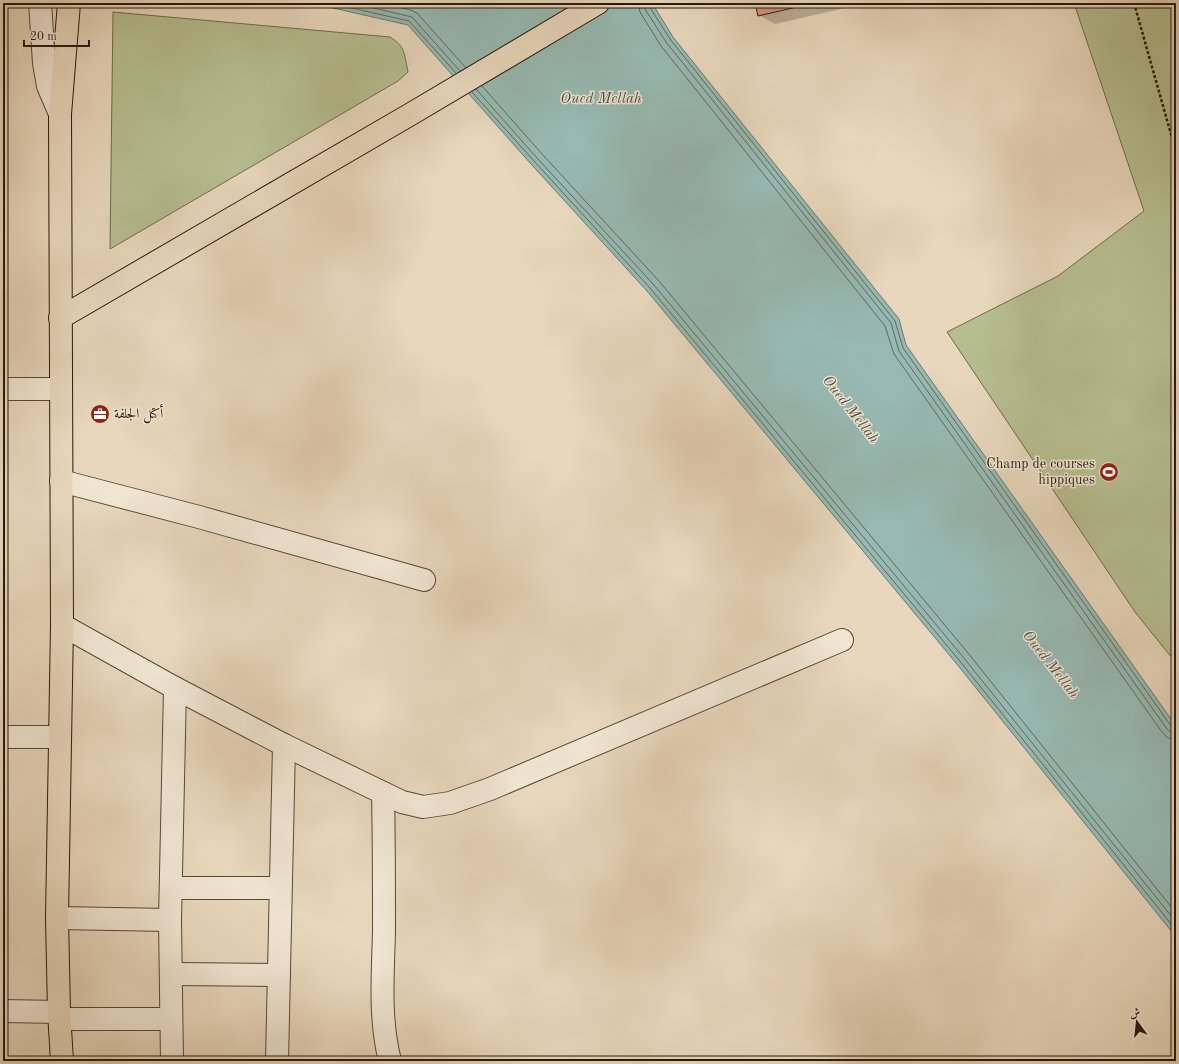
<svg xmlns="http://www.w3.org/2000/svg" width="1179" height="1064" font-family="'Old Standard TT',Amiri,serif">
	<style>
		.green { fill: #b6be90; stroke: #6e6c4f }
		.water { fill: #97b9b2; stroke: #6a7970 }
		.shadow { fill: #0003 }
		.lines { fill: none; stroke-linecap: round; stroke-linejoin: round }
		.shore { stroke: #5e6960; stroke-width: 1 }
		.building { fill: #d3987f; stroke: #26190e }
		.minor-casing { stroke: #56483a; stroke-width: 24 }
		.primary-casing { stroke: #26190e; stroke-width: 24 }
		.path { stroke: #26190e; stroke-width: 2.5; stroke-dasharray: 3 2; stroke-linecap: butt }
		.minor { stroke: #f0e5d3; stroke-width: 22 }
		.primary { stroke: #e8d7bc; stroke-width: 22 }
		.labels { text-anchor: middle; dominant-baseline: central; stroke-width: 3; stroke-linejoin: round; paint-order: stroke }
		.poi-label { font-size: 14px; fill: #26190e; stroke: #f0e5d3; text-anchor: start }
		.water-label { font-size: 15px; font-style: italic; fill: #4e5147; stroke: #f0e5d3 }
	</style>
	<rect width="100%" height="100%" fill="#e8d7bc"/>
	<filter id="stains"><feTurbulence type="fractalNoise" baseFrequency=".005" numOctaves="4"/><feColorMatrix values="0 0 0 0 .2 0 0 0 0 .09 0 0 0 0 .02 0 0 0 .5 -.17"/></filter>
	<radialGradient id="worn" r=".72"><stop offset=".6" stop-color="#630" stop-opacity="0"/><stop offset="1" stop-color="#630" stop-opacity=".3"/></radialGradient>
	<g class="green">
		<polygon points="1074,3 1176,3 1176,663 1135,612 947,332 1058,276 1144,211"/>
		<path d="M113 12 390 37C406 47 404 54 408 72L398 81 110 249Z"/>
	</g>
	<polygon class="water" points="311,3 652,3 673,37 899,319 906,345 1176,726 1176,937 956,663 647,291 531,164 408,25"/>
	<polygon class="shadow" points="757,3 853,3 854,6 775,24 759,15"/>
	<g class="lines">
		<g class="shore">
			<polyline points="330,3 409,21 456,73"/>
			<polyline points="352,3 412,17 460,71"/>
			<polyline points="379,3 411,10 417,13 466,68"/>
			<polyline points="638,3 640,12 661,46 885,326 894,354 1162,732 1168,738 1176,739"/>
			<polyline points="644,3 645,9 666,42 891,323 899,351 1167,729 1171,732 1176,733"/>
			<polyline points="649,3 649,6 670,39 895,321 903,348 1171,726 1176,728"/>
			<polyline points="482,86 542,154 659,281 968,653 1176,913"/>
			<polyline points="476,89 537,158 654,285 963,657 1176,922"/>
			<polyline points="472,92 534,161 650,288 959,660 1176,930"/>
		</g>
	</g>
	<polygon class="building" points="755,3 814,3 758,16"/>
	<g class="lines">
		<g class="minor-casing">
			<g id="minor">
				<polyline points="40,3 44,63 48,86 60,114"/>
				<polyline points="3,389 61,389"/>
				<polyline points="61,481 199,517 424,580"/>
				<polyline points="62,625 175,688 284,745 402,802 423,807 450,803 490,789 842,640"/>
				<polyline points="3,737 59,737"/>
				<path d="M383 793C384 839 384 885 384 931 383 974 379 1018 390 1061"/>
				<polyline points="171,888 280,888"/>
				<polyline points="57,918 170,920"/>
				<polyline points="171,974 279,975"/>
				<polyline points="3,1011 59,1012"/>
				<polyline points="59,1019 171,1019"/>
				<polyline points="172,1061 170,920 175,688"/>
				<polyline points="277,1061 284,745"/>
			</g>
		</g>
		<g class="primary-casing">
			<g id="primary">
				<polyline points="60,318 411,114 598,3"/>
				<polyline points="62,1061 59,1012 57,918 62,625 60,114 69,3"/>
			</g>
		</g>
		<polyline class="path" points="1134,3 1176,152"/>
		<use href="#minor" class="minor"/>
		<use href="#primary" class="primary"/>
	</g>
	<defs>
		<g id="office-disc" transform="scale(1)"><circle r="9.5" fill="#8f2418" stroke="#f0e5d3"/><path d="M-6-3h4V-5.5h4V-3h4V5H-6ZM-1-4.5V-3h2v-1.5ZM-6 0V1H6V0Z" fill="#fff"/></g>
		<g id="stadium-disc" transform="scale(1)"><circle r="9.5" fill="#8f2418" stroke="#f0e5d3"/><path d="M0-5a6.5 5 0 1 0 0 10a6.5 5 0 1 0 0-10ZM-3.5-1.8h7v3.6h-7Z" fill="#fff"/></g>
	</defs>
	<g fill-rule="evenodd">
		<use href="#office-disc" x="100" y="414"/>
		<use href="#stadium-disc" x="1109" y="472"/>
	</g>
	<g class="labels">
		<g class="poi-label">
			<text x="114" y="414">أكتل الجلفة</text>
			<text x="1095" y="464" text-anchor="end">Champ de courses<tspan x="1095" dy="16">hippiques</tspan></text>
		</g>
		<g class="water-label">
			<text x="601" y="99">Oued Mellah</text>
			<text transform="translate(850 410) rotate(52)">Oued Mellah</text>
			<text transform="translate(1050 665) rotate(52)">Oued Mellah</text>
		</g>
	</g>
	<rect width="1179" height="1064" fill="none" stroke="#e8d7bc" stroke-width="16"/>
	<rect x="4" y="4" width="1171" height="1056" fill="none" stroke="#26190e" stroke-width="2"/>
	<rect x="8" y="8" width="1163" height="1048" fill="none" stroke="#26190e"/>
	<g transform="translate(1137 1022) rotate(345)" stroke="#f0e5d3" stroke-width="3" paint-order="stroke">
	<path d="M0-3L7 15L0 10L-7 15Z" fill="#26190e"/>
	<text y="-6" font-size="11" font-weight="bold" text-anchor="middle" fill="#26190e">ش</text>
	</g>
	<path d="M24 40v6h65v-6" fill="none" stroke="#26190e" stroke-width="2"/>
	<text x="30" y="40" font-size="12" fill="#26190e" stroke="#f0e5d3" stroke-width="3" paint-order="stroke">20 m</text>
	<rect width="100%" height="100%" filter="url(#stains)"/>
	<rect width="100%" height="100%" fill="url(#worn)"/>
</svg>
